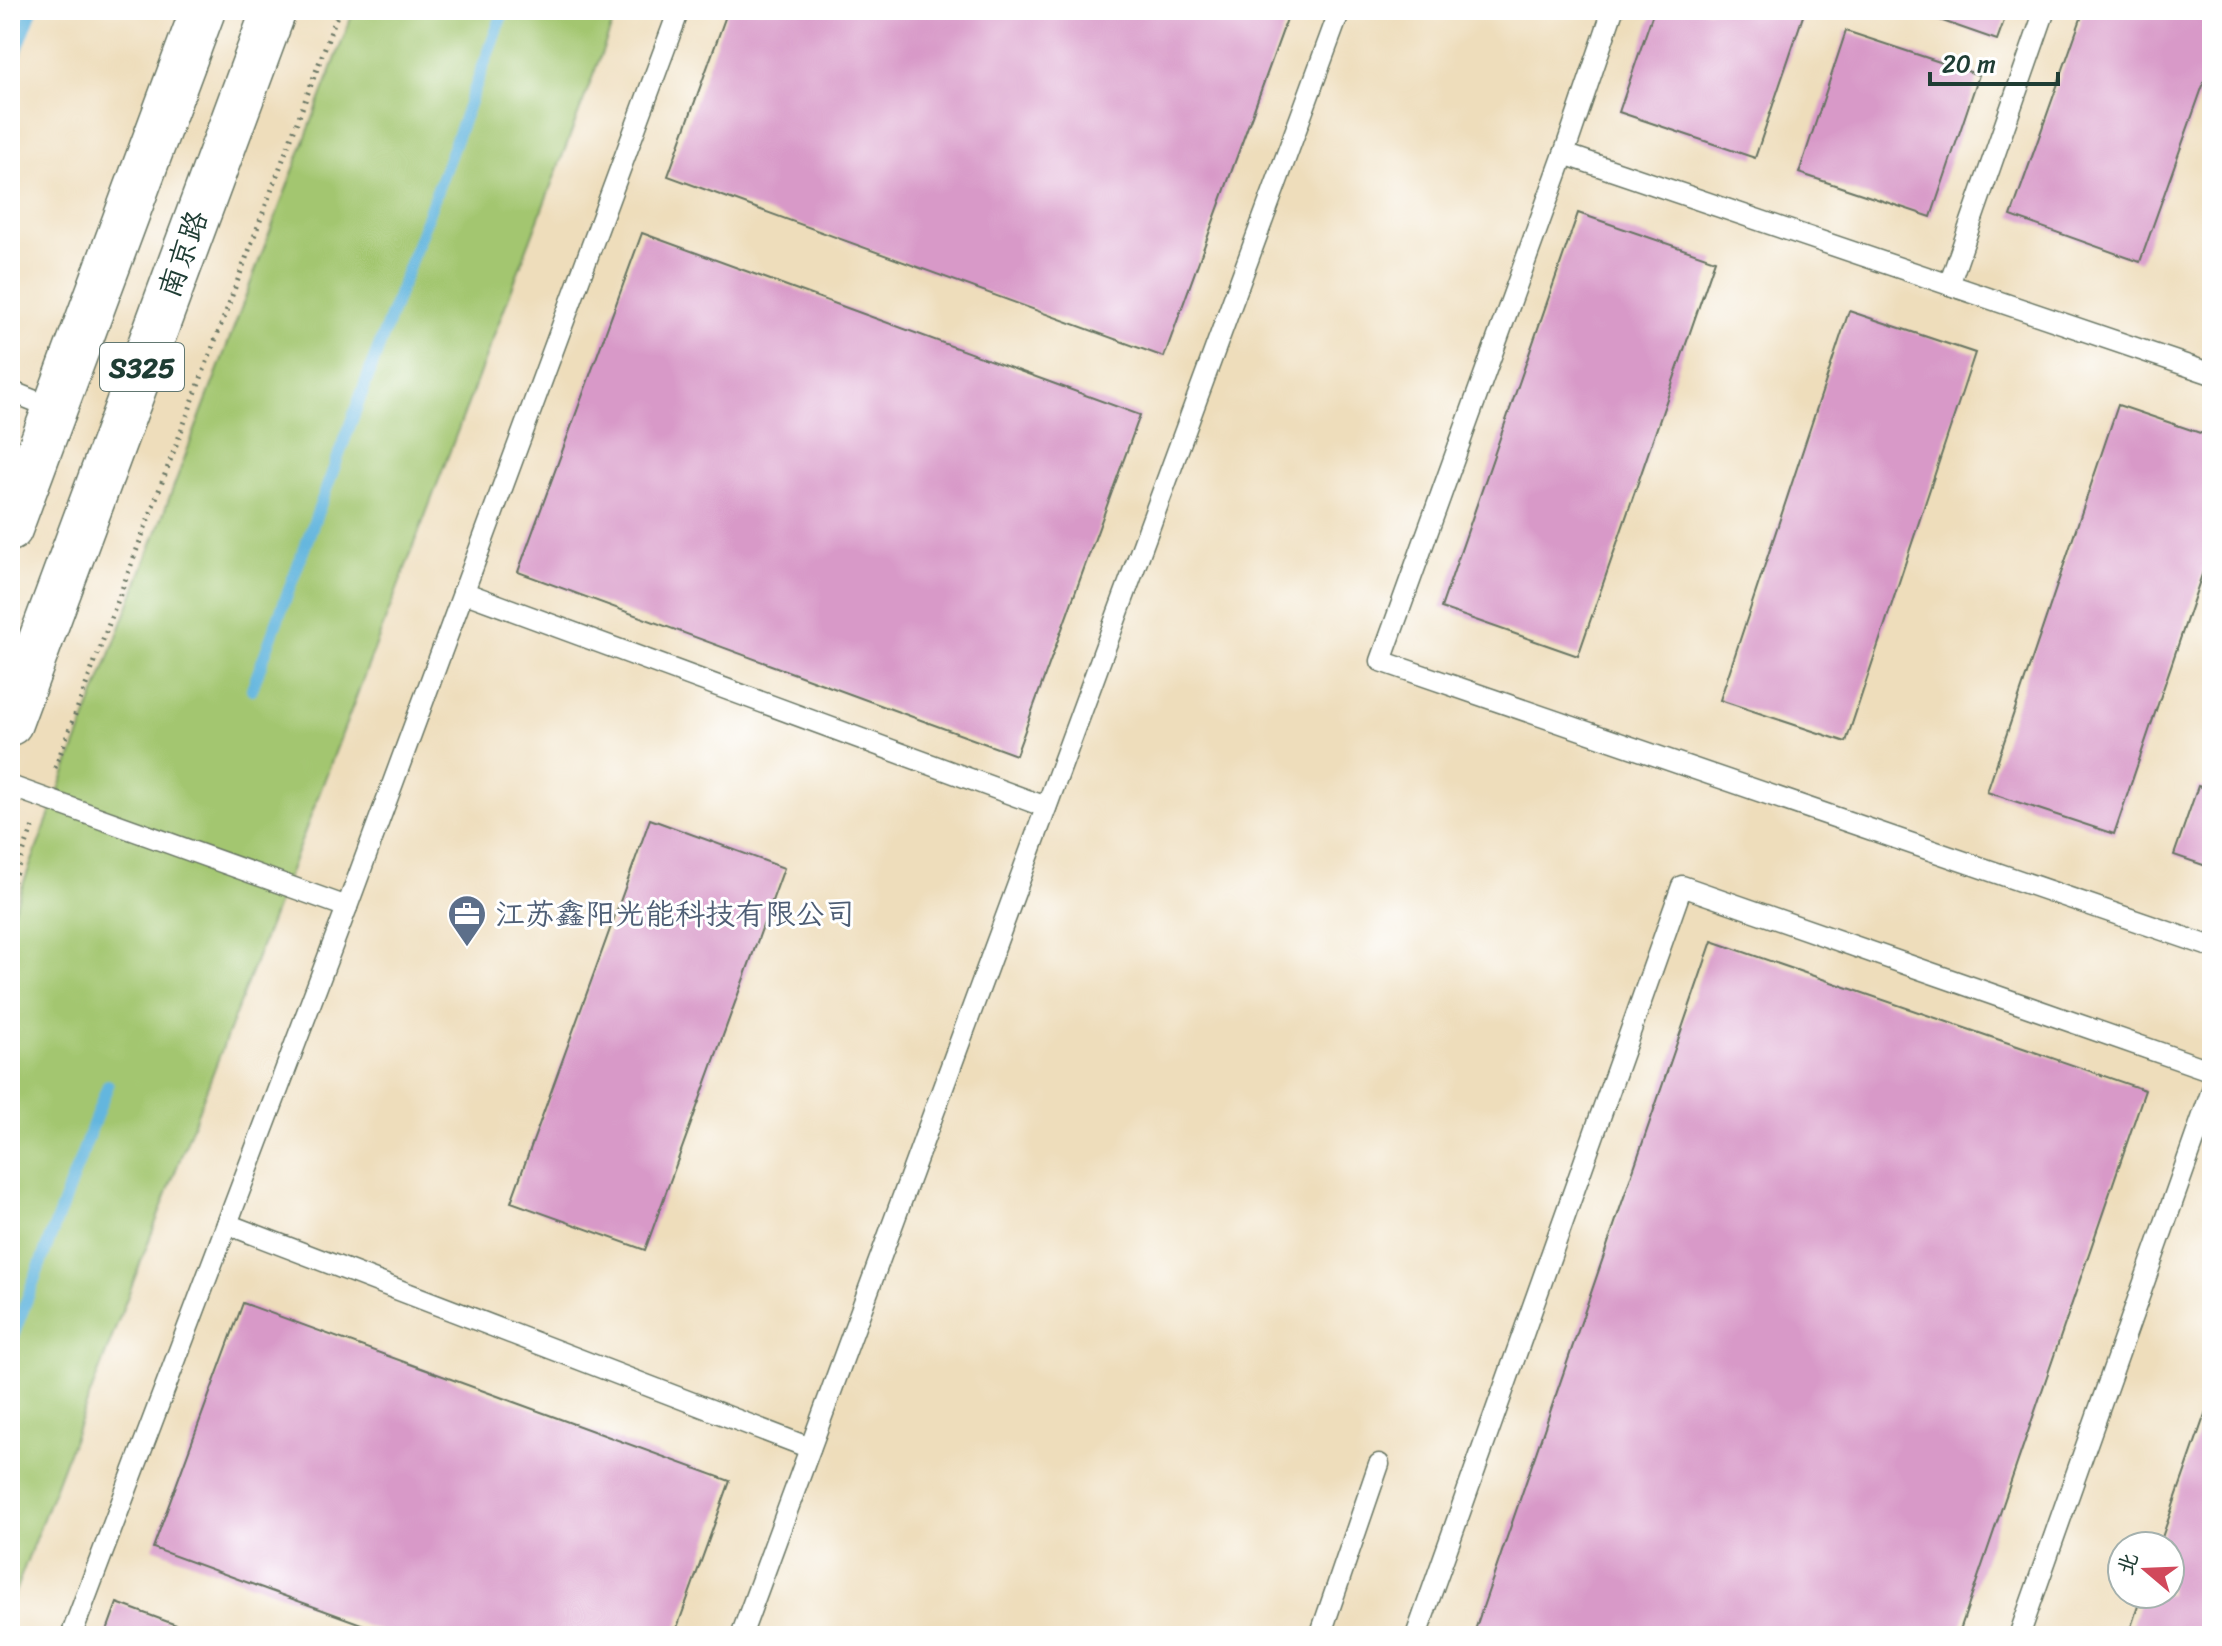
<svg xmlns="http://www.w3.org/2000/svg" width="2222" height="1646" font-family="Sriracha,'LXGW WenKai TC',sans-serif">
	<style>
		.green { fill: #a3c670; stroke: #618252; stroke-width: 2 }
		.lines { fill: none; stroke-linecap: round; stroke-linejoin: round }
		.stream { stroke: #63b6de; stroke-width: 12 }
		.building { fill: #d899c8 }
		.lane-casing { stroke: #677563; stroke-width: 23 }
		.primary-casing { stroke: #677563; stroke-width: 47 }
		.path { stroke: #677563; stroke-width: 5; stroke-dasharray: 2 6; stroke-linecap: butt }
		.lane { stroke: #fff; stroke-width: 20 }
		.primary { stroke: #fff; stroke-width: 44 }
		.labels { text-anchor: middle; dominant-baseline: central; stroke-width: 6; stroke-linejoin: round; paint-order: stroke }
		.shield { fill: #fff; stroke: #627771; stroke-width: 2 }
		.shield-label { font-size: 28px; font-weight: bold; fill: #1f3d34 }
		.street-label { font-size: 30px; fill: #1f3d34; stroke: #fff }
		.service-label { font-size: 30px; fill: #4e5e75; stroke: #fff; text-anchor: start }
	</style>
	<rect width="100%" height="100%" fill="#fff"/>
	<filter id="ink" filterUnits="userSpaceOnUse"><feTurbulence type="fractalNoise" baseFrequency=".0125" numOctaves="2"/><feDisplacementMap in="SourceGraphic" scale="16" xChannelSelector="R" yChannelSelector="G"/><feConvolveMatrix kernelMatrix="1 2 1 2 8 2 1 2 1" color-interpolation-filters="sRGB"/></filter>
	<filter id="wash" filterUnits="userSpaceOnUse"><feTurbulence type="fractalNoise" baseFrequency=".006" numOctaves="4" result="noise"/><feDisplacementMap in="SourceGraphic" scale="32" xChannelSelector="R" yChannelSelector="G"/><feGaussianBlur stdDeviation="1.8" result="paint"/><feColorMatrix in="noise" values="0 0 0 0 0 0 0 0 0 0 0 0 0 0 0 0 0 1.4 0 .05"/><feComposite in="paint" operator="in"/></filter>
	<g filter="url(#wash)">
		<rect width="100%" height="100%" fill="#edb"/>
		<polygon class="green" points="354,10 618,10 10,1605 10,919"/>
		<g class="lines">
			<g class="stream">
				<polyline points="10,68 32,10"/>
				<polyline points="252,689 504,10"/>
				<polyline points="10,1344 108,1085"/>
			</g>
		</g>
		<g id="blocks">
			<g class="building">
				<polygon points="728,10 1271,10 1288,16 1164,357 668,176"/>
				<polygon points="1654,10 1796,10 1804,13 1755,158 1619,112"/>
				<polygon points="1911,10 2008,10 1997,40"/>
				<polygon points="2084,10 2212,10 2212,60 2140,262 2011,216"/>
				<polygon points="1846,31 1979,75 1931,217 1799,173"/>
				<polygon points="1578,213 1715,260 1578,656 1441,608"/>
				<polygon points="642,233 1140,415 1016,755 518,572"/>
				<polygon points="1849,311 1975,353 1846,742 1720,700"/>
				<polygon points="2118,405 2212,437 2212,545 2114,834 1987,792"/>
				<polygon points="2198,786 2212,791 2212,868 2174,855"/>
				<polygon points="650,819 784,868 645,1250 511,1202"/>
				<polygon points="1712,941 2145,1090 1958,1636 1473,1636"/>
				<polygon points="243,1303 730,1481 674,1636 394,1636 153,1548"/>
				<polygon points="2212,1394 2212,1636 2128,1636 2142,1594 2170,1594 2170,1546 2159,1546"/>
				<polygon points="117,1603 206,1636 105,1636"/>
			</g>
		</g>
	</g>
	<g filter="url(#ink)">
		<use href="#blocks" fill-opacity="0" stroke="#677563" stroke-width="2"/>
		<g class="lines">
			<g class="lane-casing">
				<g id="lane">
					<polyline points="1613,10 1564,154 1381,661 2212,947"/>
					<polyline points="1564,154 2212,374"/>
					<polyline points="1949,285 2045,10"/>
					<polyline points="10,391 55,409"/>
					<polyline points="463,592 1046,807"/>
					<polyline points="10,786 347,907"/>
					<polyline points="227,1224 810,1448"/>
					<polyline points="71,1636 347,907 679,10"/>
					<polyline points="741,1636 1340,10"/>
					<polyline points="1320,1636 1379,1464"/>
					<polyline points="1416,1636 1682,886 2212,1071"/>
					<polyline points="2019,1636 2212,1090"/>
				</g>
			</g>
			<g class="primary-casing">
				<g id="primary">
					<polyline points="10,529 203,10"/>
					<polyline points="10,723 274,10"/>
				</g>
			</g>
			<g class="path">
				<polyline points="55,768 339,10"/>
				<polyline points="10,889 33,826"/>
			</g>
			<use href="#lane" class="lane"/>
			<use href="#primary" class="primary"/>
		</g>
	</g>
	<defs>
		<g id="office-pin" transform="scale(2)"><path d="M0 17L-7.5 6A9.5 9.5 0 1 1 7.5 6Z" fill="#5c6f8a" stroke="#fff"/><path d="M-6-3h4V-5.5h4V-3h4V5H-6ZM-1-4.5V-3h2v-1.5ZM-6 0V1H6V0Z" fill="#fff"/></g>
	</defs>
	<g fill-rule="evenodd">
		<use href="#office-pin" x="467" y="914"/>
	</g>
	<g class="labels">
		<rect class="shield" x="100" y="343" width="84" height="48" rx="6"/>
		<g class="shield-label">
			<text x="142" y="367">S325</text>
		</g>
		<g class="street-label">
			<text transform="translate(183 254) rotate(-70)">南京路</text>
		</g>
		<g class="service-label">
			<text x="495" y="914">江苏鑫阳光能科技有限公司</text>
		</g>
	</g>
	<rect width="2222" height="1646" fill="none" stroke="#fff" stroke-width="40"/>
	<g transform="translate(2146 1570) rotate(289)"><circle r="38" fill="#ffffff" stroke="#a5b1ae" stroke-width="2"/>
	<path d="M0-6L14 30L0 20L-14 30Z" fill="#d1495b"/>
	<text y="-12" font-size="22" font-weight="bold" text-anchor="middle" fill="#1f3d34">北</text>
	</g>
	<path d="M1930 72v12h128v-12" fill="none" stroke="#1f3d34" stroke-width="4"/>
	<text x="1942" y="72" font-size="24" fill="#1f3d34" stroke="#ffffff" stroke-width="6" paint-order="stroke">20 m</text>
</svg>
